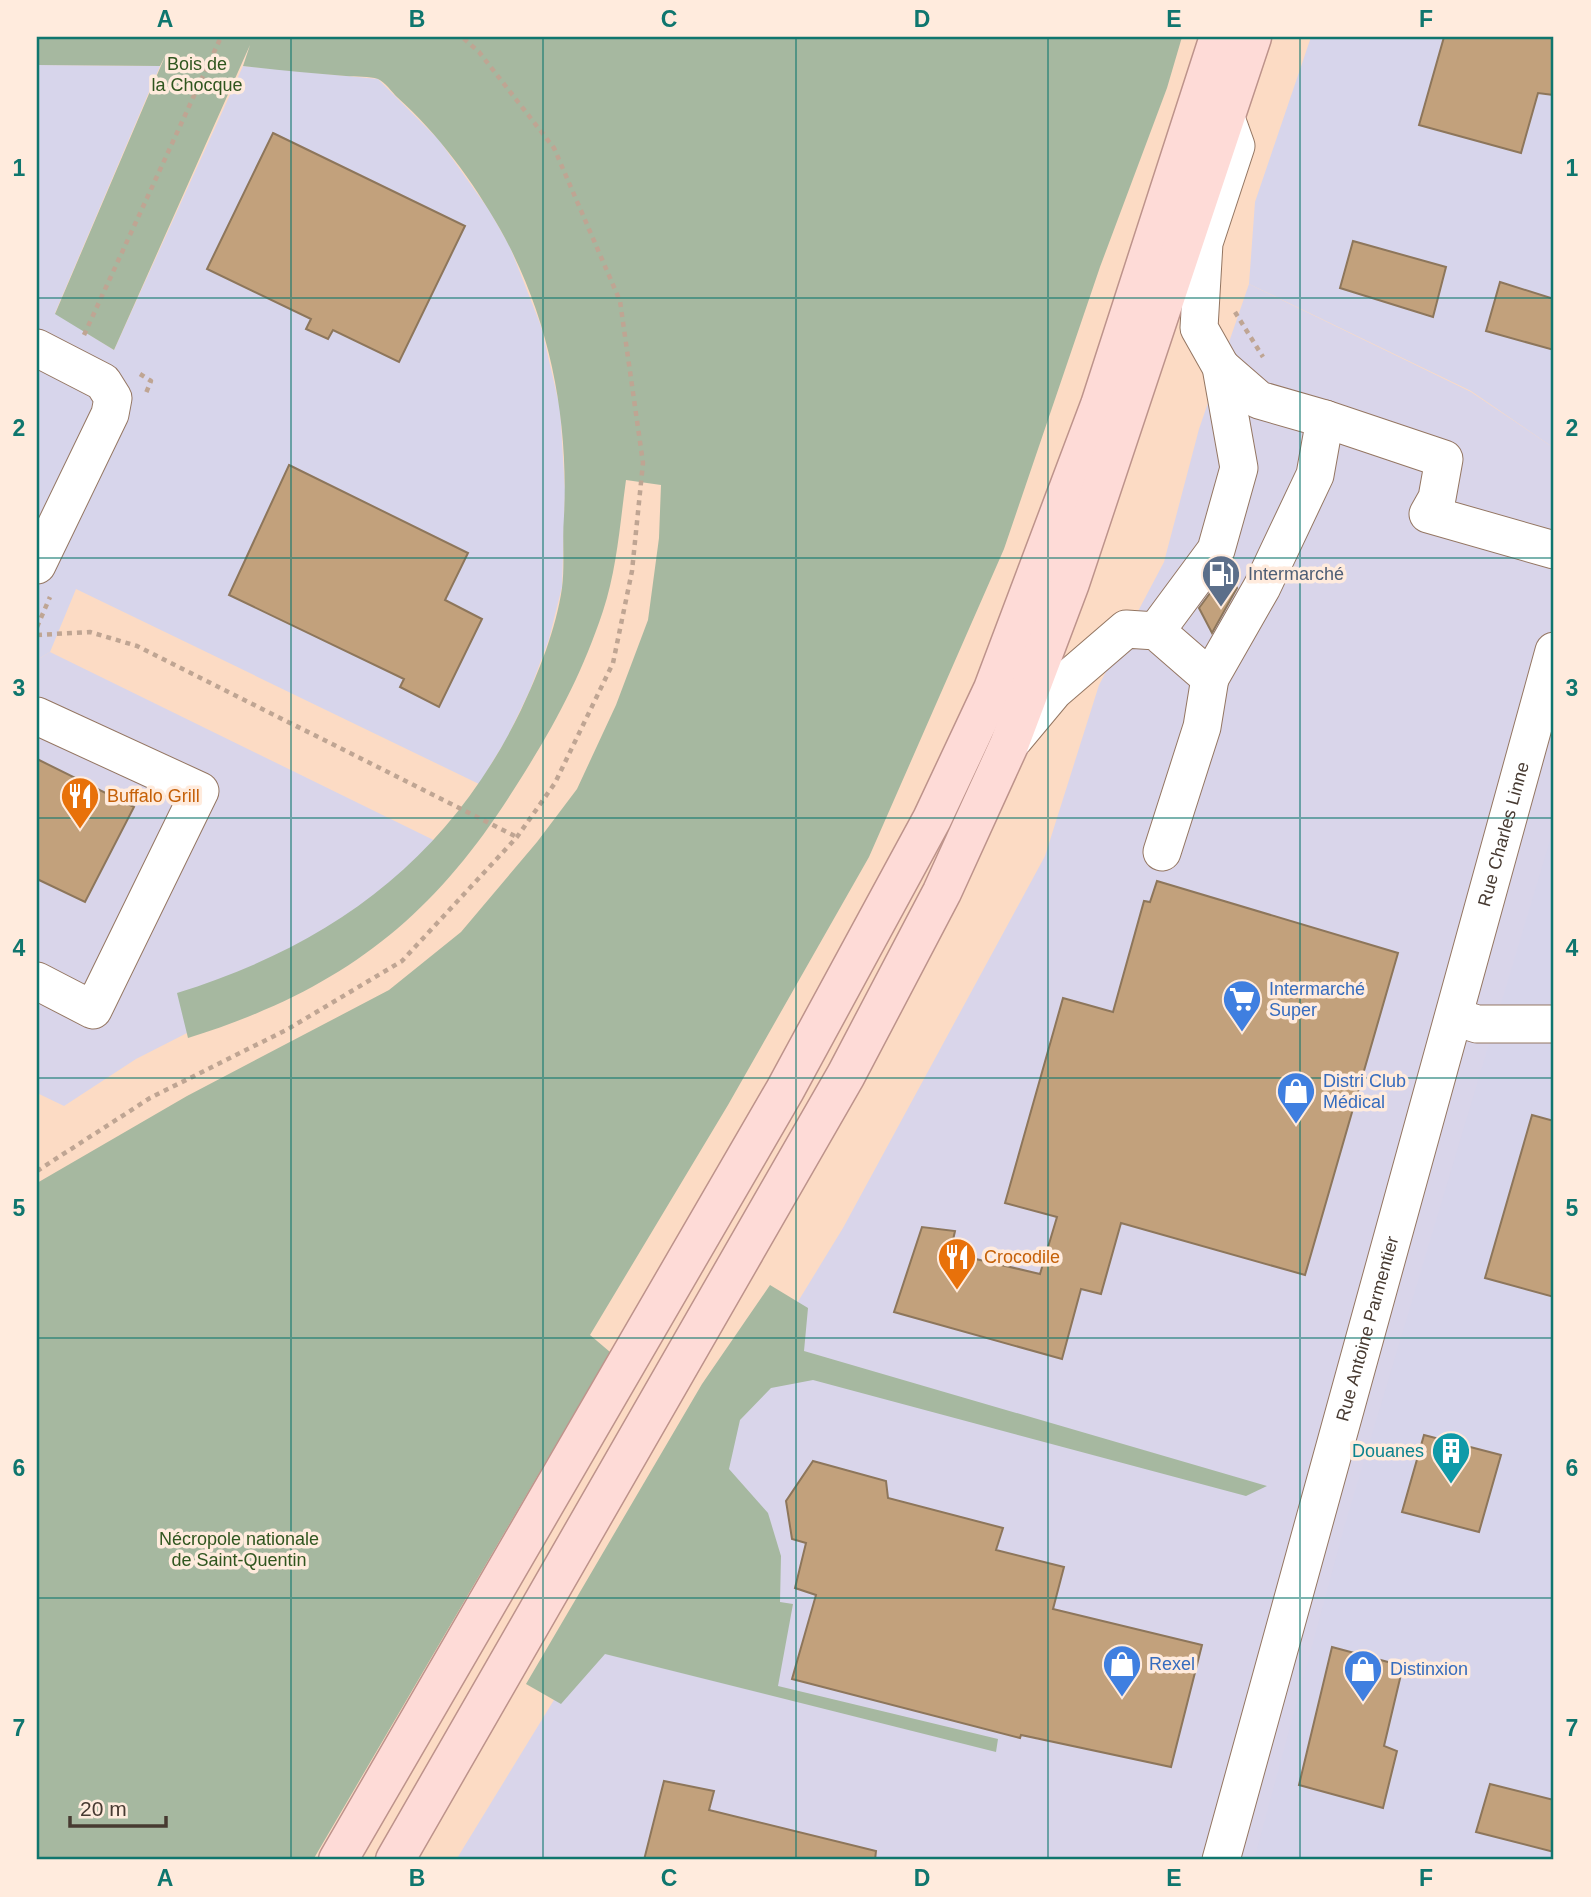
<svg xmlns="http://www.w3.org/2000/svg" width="1591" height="1897" font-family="Helvetica,sans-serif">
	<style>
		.commercial { fill: #d9d5ea }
		.industrial { fill: #d7d5eb }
		.green { fill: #a6b8a0 }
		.building { fill: #c2a17c; stroke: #8d765b; stroke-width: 2 }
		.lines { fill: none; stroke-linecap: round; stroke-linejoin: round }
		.minor-casing { stroke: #947662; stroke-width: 39 }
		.major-casing { stroke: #bd938b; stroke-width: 41 }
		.path { stroke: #bfa593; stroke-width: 4.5; stroke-dasharray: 5 5; stroke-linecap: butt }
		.minor { stroke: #fff; stroke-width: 37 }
		.major { stroke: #fedbd7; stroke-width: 38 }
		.grid { fill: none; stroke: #0f766e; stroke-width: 2; stroke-opacity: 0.55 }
		.labels { text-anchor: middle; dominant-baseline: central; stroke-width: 7; stroke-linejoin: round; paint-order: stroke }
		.park-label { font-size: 18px; fill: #30561f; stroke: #ffebdd }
		.service-label { font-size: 18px; fill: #4e5e75; stroke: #ffebdd; text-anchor: start }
		.food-label { font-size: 18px; fill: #c56008; stroke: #ffebdd; text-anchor: start }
		.street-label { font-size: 18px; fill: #473a31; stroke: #ffebdd }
		.shop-label { font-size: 18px; fill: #366cbe; stroke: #ffebdd; text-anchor: start }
		.culture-label { font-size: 18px; fill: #0d838f; stroke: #ffebdd; text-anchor: end }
		.neatline { fill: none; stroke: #0f766e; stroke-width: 2.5 }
		.grid-label { font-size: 23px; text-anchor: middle; font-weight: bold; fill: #0f766e }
	</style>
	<rect width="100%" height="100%" fill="#fcdbc4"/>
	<g class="commercial">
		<polygon points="1249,284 1471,392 1554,448 1554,841 1261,1860 456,1860 843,1228 1045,856 1099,685 1164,562 1199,429"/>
		<polygon points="50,652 456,851 299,976 136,1059 64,1106 37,1093 37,660"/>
	</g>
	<g class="industrial">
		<polygon points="1311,37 1554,37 1554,448 1471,391 1249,284 1255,202"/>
		<polygon points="37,65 160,66 55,313 114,350 243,66 378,79 439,140 489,210 510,247 541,326 560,408 565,491 562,587 549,639 530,690 507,738 479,784 76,589 50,652 37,660"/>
		<polygon points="1554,827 1554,1860 1254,1860 1344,1528"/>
	</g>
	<g class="green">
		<path d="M37 37H1182L1167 88 1100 267 1004 549 869 857 728 1105 590 1335 610 1352 313 1860H37V1183L187 1096 389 990 461 932 537 842 577 789 616 705 648 620 659 538 661 485 626 480C620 523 617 569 603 611 581 677 553 728 516 786 432 921 339 991 188 1038L177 993C332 945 449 859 521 710 539 672 556 629 562 588 565 564 562 540 564 516 569 417 549 316 500 229 472 180 439 135 397 97 392 92 385 82 378 79 370 76 355 77 346 76 311 73 277 70 243 66L250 45 114 350 55 314 166 54 160 66 37 65Z"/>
		<polygon points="770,1285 808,1308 804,1351 1267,1486 1246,1496 813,1380 771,1388 740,1420 729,1469 768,1513 781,1556 780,1602 793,1604 778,1686 998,1739 996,1752 605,1654 561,1704 526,1684 702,1384"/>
	</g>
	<g class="building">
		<polygon points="1444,37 1554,37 1554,95 1538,93 1521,153 1419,125"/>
		<polygon points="273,133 465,226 399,362 333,330 328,339 306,329 311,319 207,269"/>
		<polygon points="1353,241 1446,267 1433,317 1340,288"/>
		<polygon points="1500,282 1554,299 1554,350 1486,331"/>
		<polygon points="289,465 468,553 445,600 482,619 439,707 400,687 404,679 229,595"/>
		<polygon points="1227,570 1237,588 1212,633 1199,608"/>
		<polygon points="37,759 134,807 85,902 37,879"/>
		<polygon points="1157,881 1398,953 1305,1275 1121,1223 1101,1294 1081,1289 1062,1359 894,1312 922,1227 955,1231 950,1253 1040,1274 1057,1217 1005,1203 1063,998 1113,1012 1144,901 1150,902"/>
		<polygon points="1532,1115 1554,1121 1554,1297 1485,1278"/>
		<polygon points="1424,1435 1501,1455 1479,1532 1402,1512"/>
		<polygon points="813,1461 886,1481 888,1498 1003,1528 996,1550 1064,1567 1053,1609 1202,1645 1171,1767 1021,1735 1020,1738 792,1679 816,1595 795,1588 806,1543 792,1539 786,1501"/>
		<polygon points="1332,1647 1403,1666 1384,1746 1397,1751 1383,1808 1299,1785"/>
		<polygon points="664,1781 714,1791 709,1810 876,1851 875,1860 644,1860"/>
		<polygon points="1490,1784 1554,1800 1554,1852 1476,1832"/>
	</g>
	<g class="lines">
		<g class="minor-casing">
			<g id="minor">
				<polyline points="37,348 103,382 113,398 110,414 37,565"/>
				<polyline points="1325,419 1444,459 1437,498 1428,514 1554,550"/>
				<polyline points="1156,631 1216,550 1239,468 1221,367 1199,328 1204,243 1236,146 1226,118"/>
				<polyline points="37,716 200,791 93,1010 37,981"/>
				<polyline points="1014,739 1054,691 1126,629 1156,631 1210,678 1262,587 1315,475 1325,419 1259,400 1221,367"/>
				<polyline points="1162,852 1202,727 1210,678"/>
				<polyline points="1455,1017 1477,1024 1554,1024"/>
				<path id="s1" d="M1221 1860 1554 651"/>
			</g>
		</g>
		<g class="major-casing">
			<g id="major">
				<polyline points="338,1860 785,1090 932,819 993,689 1100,405 1219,37"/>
				<polyline points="395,1860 846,1075 942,892 1009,745 1070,583 1252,37"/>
			</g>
		</g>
		<g class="path">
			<polyline points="1235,312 1263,357"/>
			<polyline points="84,335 221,37"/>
			<polyline points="140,374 151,381 146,393"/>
			<polyline points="37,627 50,597"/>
			<polyline points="37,635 90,632 137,646 517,837"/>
			<polyline points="37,1171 150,1098 288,1029 402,961 517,837 555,783 613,663 632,571 643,463 620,301 554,148 479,52 462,37"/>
		</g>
		<use href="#minor" class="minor"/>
		<use href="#major" class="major"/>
	</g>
	<path class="grid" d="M291 37V1860M543 37V1860M796 37V1860M1048 37V1860M1300 37V1860M37 298H1554M37 558H1554M37 818H1554M37 1078H1554M37 1338H1554M37 1598H1554"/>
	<defs>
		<g id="fuel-pin" transform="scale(2.0125)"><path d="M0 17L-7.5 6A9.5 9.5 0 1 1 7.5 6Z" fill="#5c6f8a" stroke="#ffebdd"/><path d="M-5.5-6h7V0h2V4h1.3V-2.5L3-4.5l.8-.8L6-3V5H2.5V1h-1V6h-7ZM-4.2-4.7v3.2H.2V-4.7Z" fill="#fff"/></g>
		<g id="restaurant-pin" transform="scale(2.0125)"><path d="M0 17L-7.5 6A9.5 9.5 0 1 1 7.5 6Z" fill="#e8710a" stroke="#ffebdd"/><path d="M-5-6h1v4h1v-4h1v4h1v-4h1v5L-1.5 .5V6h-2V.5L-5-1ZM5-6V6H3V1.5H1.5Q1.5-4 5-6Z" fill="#fff"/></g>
		<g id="supermarket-pin" transform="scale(2.0125)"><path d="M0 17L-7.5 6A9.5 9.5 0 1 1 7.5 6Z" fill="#3f7fe0" stroke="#ffebdd"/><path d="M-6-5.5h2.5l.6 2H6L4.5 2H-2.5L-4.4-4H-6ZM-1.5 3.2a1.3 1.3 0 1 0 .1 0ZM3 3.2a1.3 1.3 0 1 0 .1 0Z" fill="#fff"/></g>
		<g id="shop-pin" transform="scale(2.0125)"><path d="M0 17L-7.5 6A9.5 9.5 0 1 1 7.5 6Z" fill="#3f7fe0" stroke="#ffebdd"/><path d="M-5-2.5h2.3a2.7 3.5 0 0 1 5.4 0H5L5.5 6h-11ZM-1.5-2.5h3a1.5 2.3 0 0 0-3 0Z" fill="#fff"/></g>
		<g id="building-pin" transform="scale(2.0125)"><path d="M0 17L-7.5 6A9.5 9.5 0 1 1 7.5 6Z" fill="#0f9aa8" stroke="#ffebdd"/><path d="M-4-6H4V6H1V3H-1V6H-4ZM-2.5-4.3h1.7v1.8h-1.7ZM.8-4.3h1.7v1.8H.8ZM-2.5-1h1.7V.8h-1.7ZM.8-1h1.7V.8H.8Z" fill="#fff"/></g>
	</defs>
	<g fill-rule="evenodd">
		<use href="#fuel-pin" x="1221" y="574"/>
		<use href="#restaurant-pin" x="80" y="796"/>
		<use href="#supermarket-pin" x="1242" y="999"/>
		<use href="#shop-pin" x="1296" y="1091"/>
		<use href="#restaurant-pin" x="957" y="1257"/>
		<use href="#building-pin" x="1451" y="1451"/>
		<use href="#shop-pin" x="1122" y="1664"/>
		<use href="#shop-pin" x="1363" y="1669"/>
	</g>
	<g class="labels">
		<g class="park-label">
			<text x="197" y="64">Bois de<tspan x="197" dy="21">la Chocque</tspan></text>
			<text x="239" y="1539">Nécropole nationale<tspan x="239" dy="21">de Saint-Quentin</tspan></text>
		</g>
		<g class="service-label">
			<text x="1248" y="574">Intermarché</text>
		</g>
		<g class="food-label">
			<text x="107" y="796">Buffalo Grill</text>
			<text x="984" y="1257">Crocodile</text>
		</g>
		<g class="street-label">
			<text stroke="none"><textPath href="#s1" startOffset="1064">Rue Charles Linne</textPath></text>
			<text stroke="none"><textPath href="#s1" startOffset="551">Rue Antoine Parmentier</textPath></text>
		</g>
		<g class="shop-label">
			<text x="1269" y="989">Intermarché<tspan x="1269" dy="21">Super</tspan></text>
			<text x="1323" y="1081">Distri Club<tspan x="1323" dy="21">Médical</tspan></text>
			<text x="1149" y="1664">Rexel</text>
			<text x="1390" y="1669">Distinxion</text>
		</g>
		<g class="culture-label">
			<text x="1424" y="1451">Douanes</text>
		</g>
	</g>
	<rect width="1591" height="1897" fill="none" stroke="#ffebdd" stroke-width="77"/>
	<path d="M70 1816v10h96v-10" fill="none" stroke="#473a31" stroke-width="3.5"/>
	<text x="80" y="1816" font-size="21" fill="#473a31" stroke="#ffebdd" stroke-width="5" paint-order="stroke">20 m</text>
	<rect x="38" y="38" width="1514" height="1820" class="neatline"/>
	<g class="grid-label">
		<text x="165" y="27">A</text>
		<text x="417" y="27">B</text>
		<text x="669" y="27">C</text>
		<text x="922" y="27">D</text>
		<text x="1174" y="27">E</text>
		<text x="1426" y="27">F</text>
		<text x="19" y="176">1</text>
		<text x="1572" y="176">1</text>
		<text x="19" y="436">2</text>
		<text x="1572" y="436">2</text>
		<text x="19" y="696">3</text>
		<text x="1572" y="696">3</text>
		<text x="19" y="956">4</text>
		<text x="1572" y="956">4</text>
		<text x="19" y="1216">5</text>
		<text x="1572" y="1216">5</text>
		<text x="19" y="1476">6</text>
		<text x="1572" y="1476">6</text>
		<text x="19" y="1736">7</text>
		<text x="1572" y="1736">7</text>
		<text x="165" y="1886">A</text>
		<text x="417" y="1886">B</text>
		<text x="669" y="1886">C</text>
		<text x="922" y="1886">D</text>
		<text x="1174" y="1886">E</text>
		<text x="1426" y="1886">F</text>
	</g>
</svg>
